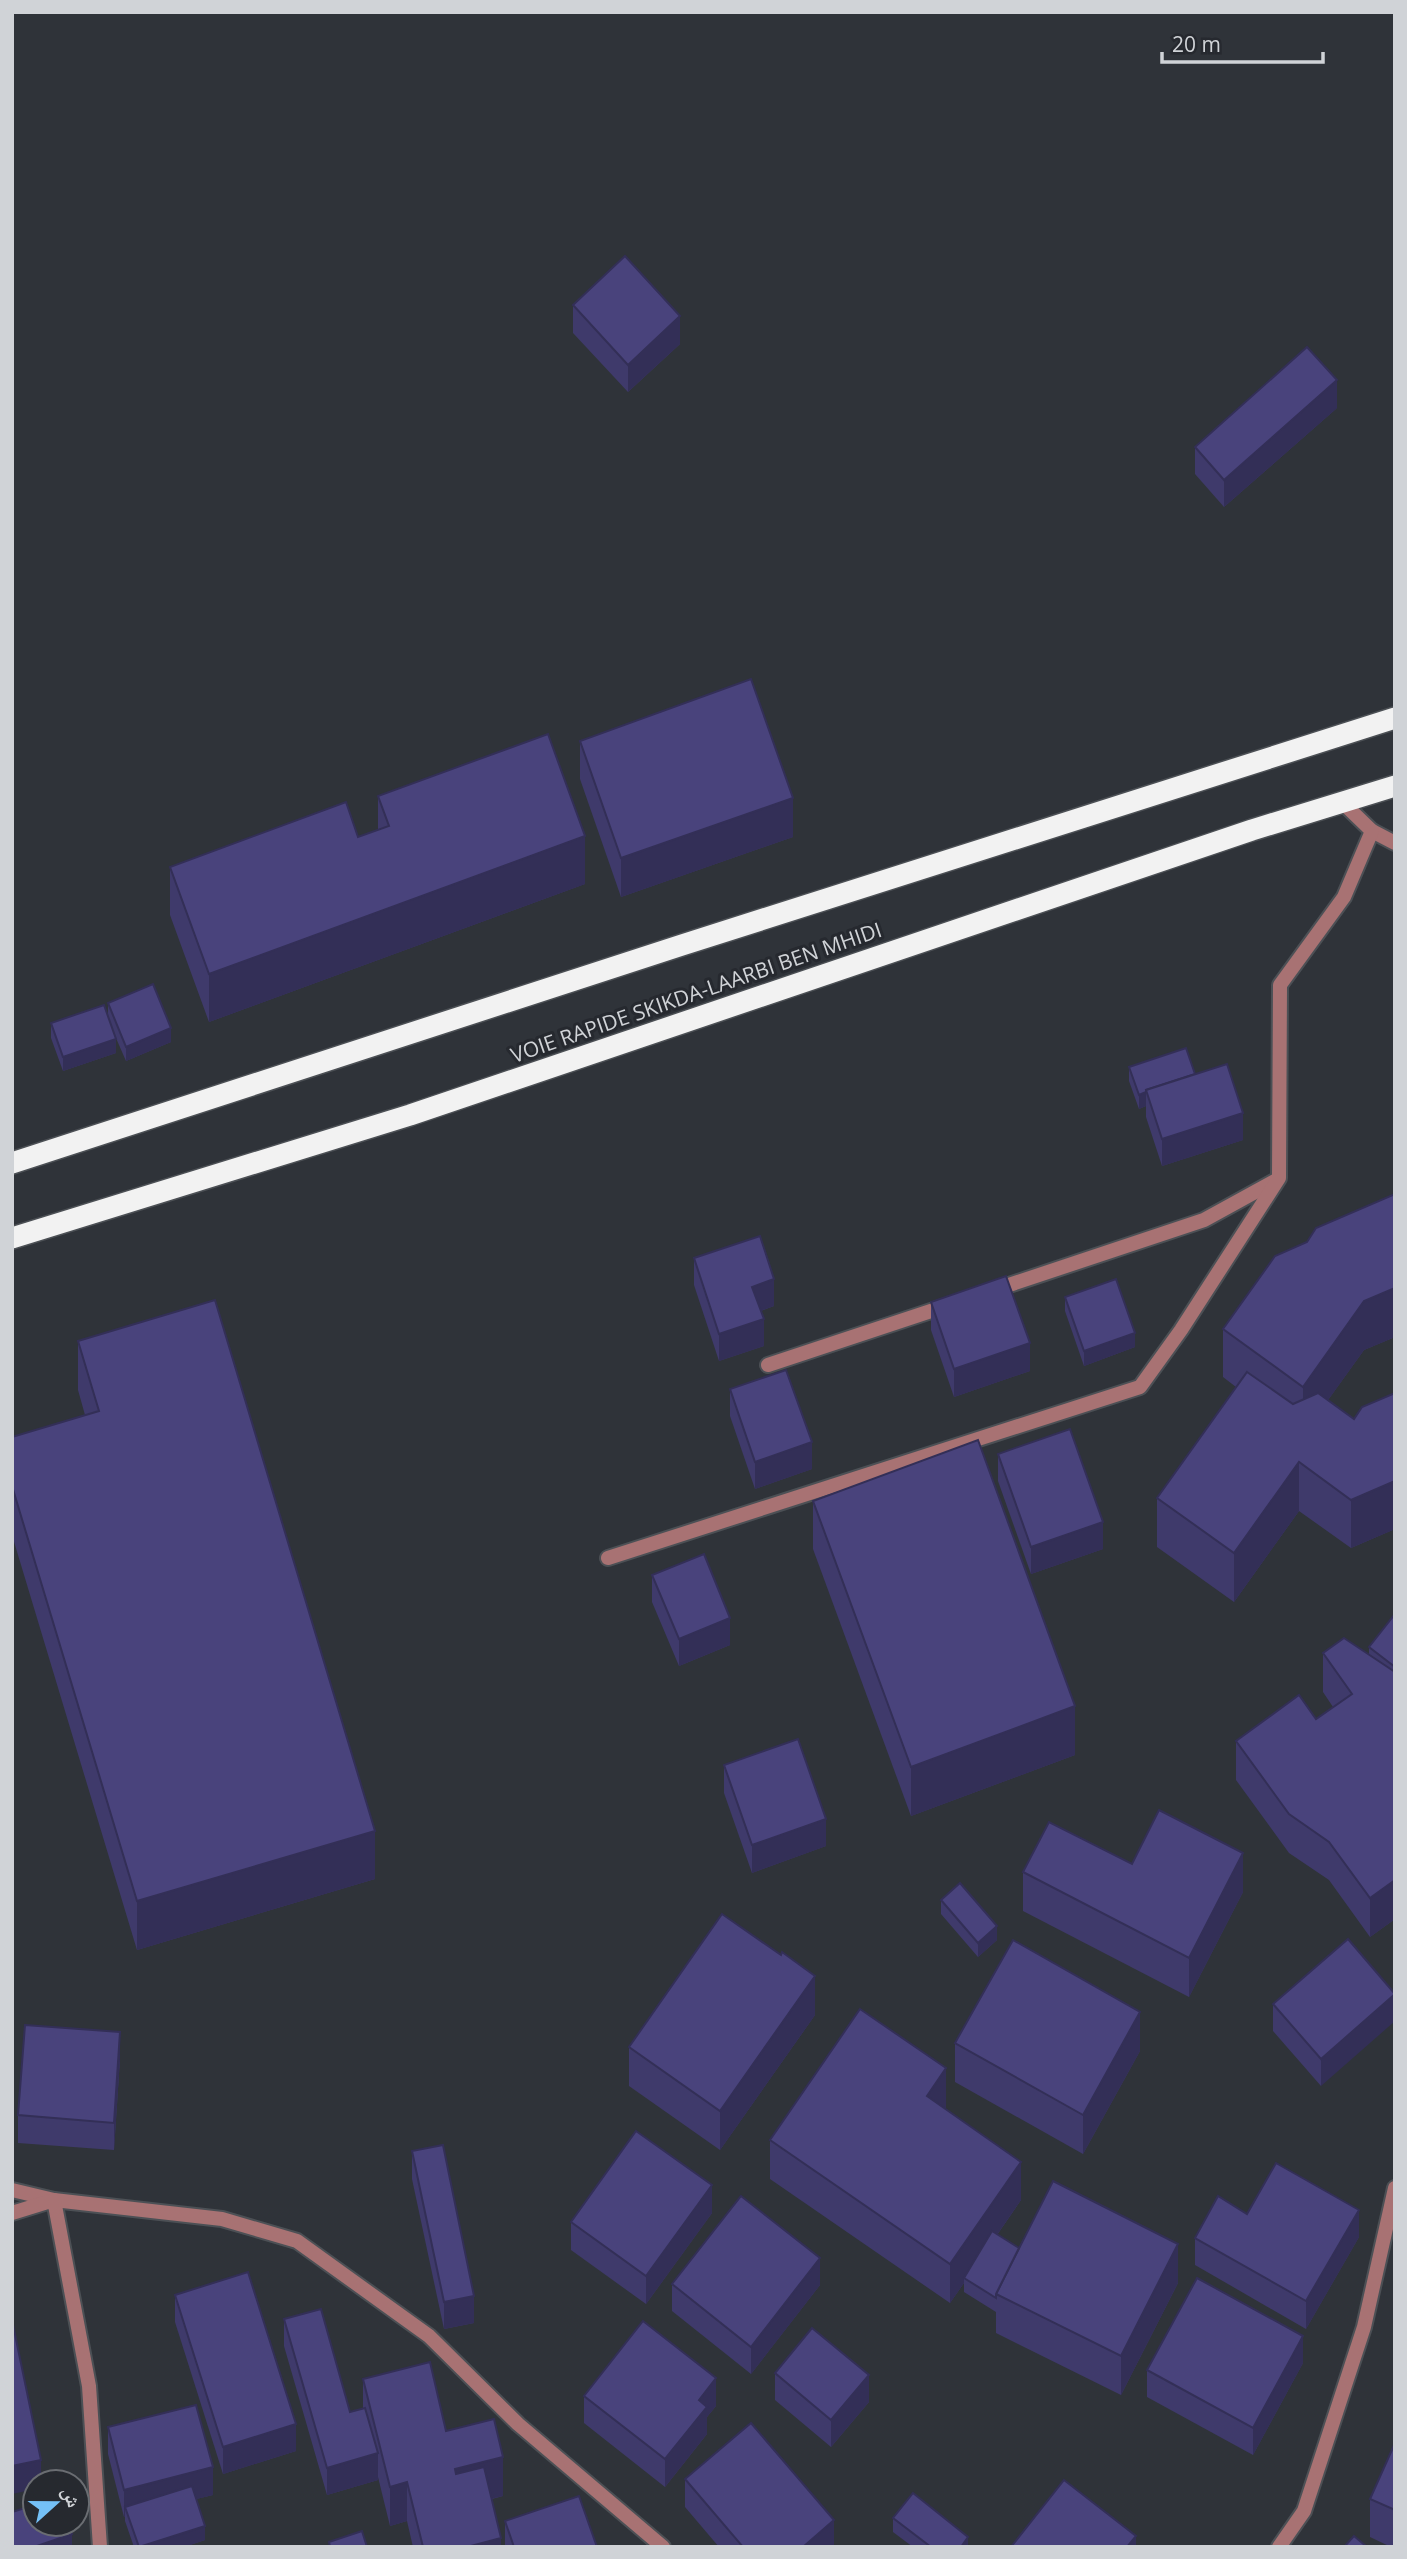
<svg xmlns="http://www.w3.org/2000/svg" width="1407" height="2559" font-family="'Open Sans','Noto Naskh Arabic',sans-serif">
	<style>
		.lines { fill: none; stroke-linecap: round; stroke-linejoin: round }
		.lane-casing { stroke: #4c5055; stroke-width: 18 }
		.street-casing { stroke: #4c5055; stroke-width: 18 }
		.highway-casing { stroke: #4c5055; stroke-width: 24 }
		.lane { stroke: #a87273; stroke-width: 14 }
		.street { stroke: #a87273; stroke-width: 14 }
		.highway { stroke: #f2f2f2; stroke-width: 21 }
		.wall { fill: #3f3a6b }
		.shaded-wall { fill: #332f57 }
		.building { fill: #49437c; stroke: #332f57; stroke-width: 2 }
		.labels { text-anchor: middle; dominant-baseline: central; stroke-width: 6; stroke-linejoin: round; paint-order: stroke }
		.street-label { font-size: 21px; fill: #d0d3d7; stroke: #26292f }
	</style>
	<rect width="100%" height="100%" fill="#2f3339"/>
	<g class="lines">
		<g class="lane-casing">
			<g id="lane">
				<polyline points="1372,831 1395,843"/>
				<polyline points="991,1291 1204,1220 1275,1181"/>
				<polyline points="768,1365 949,1305"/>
				<polyline points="608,1558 1140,1387 1181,1330 1279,1178 1280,985 1344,897 1372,831 1342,802"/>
			</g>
		</g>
		<g class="street-casing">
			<g id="street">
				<polyline points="12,2190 54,2200 222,2219 297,2241 429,2336 518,2424 663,2547"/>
				<polyline points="12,2213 54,2200 89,2386 100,2547"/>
				<polyline points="1279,2547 1304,2511 1364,2327 1395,2188"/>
			</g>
		</g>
		<g class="highway-casing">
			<g id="highway">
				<polyline points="12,1163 682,945 1395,718"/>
				<polyline points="12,1238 410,1115 1252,830 1395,786"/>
			</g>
		</g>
		<use href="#lane" class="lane"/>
		<use href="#street" class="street"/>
		<use href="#highway" class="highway"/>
	</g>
	<g class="wall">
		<polygon points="573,305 680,344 628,392 573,333"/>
		<polygon points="1337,408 1224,507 1195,474 1195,447"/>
		<polygon points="580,741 793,837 621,897 580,779"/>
		<polygon points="378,796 585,884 209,1022 170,915 170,867 358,837 378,830"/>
		<polygon points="108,1003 171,1042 126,1061 109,1022 116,1053 63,1071 51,1038 51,1023 108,1017"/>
		<polygon points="1129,1067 1195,1074 1243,1140 1162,1166 1146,1117 1146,1106 1139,1109 1129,1081"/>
		<polygon points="1395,1194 1395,1337 1364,1350 1328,1400 1354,1419 1395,1393 1395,1529 1351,1548 1299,1511 1234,1602 1157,1547 1157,1498 1236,1387 1223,1377 1223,1329 1307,1242"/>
		<polygon points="694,1258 774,1306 761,1311 764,1346 719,1361 694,1285"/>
		<polygon points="1065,1297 1135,1347 1084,1366 1065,1311"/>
		<polygon points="931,1302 1030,1371 954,1397 931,1330"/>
		<polygon points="78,1341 375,1879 137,1950 12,1535 12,1437 85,1415 78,1390"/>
		<polygon points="730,1389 812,1469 755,1489 730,1416"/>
		<polygon points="998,1454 1103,1549 1031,1574 998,1481"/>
		<polygon points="813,1501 1075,1755 911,1816 813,1549"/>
		<polygon points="652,1575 730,1645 679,1666 652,1602"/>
		<polygon points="1395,1614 1395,1919 1370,1937 1329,1880 1289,1853 1236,1780 1236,1741 1316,1719 1333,1707 1323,1692 1323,1653 1369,1655 1369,1647"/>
		<polygon points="724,1765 826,1846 752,1873 724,1793"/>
		<polygon points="1023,1872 1243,1892 1189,1997 1023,1911"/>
		<polygon points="941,1900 997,1940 978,1957 941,1914"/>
		<polygon points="1348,1939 1321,2086 1273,2031 1273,2004"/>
		<polygon points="815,2015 720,2150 629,2086 629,2047"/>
		<polygon points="955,2043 1140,2051 1083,2154 955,2082"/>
		<polygon points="120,2059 114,2150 18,2143 18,2115"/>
		<polygon points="946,2107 945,2109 1021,2200 997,2235 1019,2248 1178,2283 1121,2395 996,2333 996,2312 964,2292 964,2283 950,2303 770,2179 770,2140"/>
		<polygon points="412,2151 474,2323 444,2329 412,2179"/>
		<polygon points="712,2213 646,2304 571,2250 571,2222"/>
		<polygon points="1247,2214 1359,2237 1306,2329 1195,2265 1195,2238"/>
		<polygon points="672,2284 820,2285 751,2374 672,2311"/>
		<polygon points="175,2295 296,2451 223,2474 175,2322"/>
		<polygon points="284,2319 350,2412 363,2409 363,2379 446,2431 503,2496 492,2499 501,2547 413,2547 407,2521 390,2526 378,2477 378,2480 327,2495 284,2346"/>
		<polygon points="1303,2363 1253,2455 1147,2397 1147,2370"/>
		<polygon points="775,2373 869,2402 831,2447 775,2400"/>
		<polygon points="584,2396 716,2406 707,2417 707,2434 665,2487 584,2423"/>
		<polygon points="108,2427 213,2495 196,2499 205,2540 184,2547 134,2547 125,2521 125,2517 124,2517 108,2454"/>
		<polygon points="1395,2443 1395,2547 1391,2547 1370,2537 1370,2499"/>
		<polygon points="685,2479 834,2547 719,2547 685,2507"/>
		<polygon points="893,2518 968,2547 913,2547 893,2532"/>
		<polygon points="505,2521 597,2547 505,2547"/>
	</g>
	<g class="shaded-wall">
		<polygon points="680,316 680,344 628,392 628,365"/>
		<polygon points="1337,380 1337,408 1224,507 1224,480"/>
		<polygon points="793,798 793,837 621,897 621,858"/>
		<polygon points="585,836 585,884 209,1022 209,974"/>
		<polygon points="171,1028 171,1042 126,1061 126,1047"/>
		<polygon points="116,1039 116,1053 63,1071 63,1057"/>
		<polygon points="1146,1092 1146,1106 1139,1109 1139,1095"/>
		<polygon points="1243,1113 1243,1140 1162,1166 1162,1139"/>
		<polygon points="774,1279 774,1306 752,1314 752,1287"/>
		<polygon points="1395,1288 1395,1337 1364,1350 1303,1435 1303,1387 1364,1301"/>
		<polygon points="764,1319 764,1346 719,1361 719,1334"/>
		<polygon points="1135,1333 1135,1347 1084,1366 1084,1351"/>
		<polygon points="1030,1343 1030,1371 954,1397 954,1369"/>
		<polygon points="812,1442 812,1469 755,1489 755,1462"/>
		<polygon points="1299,1462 1299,1511 1234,1602 1234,1553"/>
		<polygon points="1395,1481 1395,1529 1351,1548 1351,1500"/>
		<polygon points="1103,1522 1103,1549 1031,1574 1031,1547"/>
		<polygon points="730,1618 730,1645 679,1666 679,1639"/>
		<polygon points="1075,1706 1075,1755 911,1816 911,1767"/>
		<polygon points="826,1819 826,1846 752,1873 752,1845"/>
		<polygon points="375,1831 375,1879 137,1950 137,1901"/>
		<polygon points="1243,1853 1243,1892 1189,1997 1189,1958"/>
		<polygon points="1395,1880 1395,1919 1370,1937 1370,1898"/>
		<polygon points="997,1926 997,1940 978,1957 978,1943"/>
		<polygon points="815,1976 815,2015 720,2150 720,2111"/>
		<polygon points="1395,1994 1395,2021 1321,2086 1321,2059"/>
		<polygon points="1140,2012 1140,2051 1083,2154 1083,2115"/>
		<polygon points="120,2032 120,2059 114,2150 114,2123"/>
		<polygon points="14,2066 14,2080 12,2085 12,2071"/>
		<polygon points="946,2068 946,2107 927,2135 927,2096"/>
		<polygon points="1021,2162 1021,2200 966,2280 964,2278 964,2283 950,2303 950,2264"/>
		<polygon points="712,2185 712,2213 646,2304 646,2276"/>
		<polygon points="1359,2210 1359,2237 1306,2329 1306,2301"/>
		<polygon points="1178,2244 1178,2283 1121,2395 1121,2356"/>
		<polygon points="820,2258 820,2285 751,2374 751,2347"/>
		<polygon points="474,2296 474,2323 444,2329 444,2302"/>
		<polygon points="1303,2336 1303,2363 1253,2455 1253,2428"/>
		<polygon points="869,2375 869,2402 831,2447 831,2420"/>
		<polygon points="716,2378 716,2406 707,2417 707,2434 665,2487 665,2459 699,2400"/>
		<polygon points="296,2424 296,2451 223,2474 223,2447"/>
		<polygon points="378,2453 378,2480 327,2495 327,2468"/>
		<polygon points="503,2457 503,2496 455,2507 455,2469"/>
		<polygon points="41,2460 41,2482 35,2482 35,2489 12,2494 12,2466"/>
		<polygon points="213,2467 213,2495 128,2516 125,2507 125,2517 124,2517 124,2490"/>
		<polygon points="407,2482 407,2521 390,2526 390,2487"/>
		<polygon points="834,2520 834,2547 803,2547"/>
		<polygon points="205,2526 205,2540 184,2547 140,2547"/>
		<polygon points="72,2534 72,2547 34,2547"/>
		<polygon points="1136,2536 1136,2547 1127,2547"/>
		<polygon points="968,2537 968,2547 961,2547"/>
		<polygon points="501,2538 501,2547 467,2547"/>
	</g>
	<g class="building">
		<polygon points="625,256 680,316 628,365 573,305"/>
		<polygon points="1307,347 1337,380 1224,480 1195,447"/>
		<polygon points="751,679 793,798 621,858 580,741"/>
		<polygon points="548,734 585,836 209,974 170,867 346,802 358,837 389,826 378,796"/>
		<polygon points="153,984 171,1028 126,1047 108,1003"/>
		<polygon points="104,1005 116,1039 63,1057 51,1023"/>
		<polygon points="1186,1048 1195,1074 1146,1090 1146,1092 1139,1095 1129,1067"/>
		<polygon points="1227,1064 1243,1113 1162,1139 1146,1090"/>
		<polygon points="1395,1194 1395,1288 1364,1301 1303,1387 1223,1329 1275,1256 1307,1242 1316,1228"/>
		<polygon points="760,1236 774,1279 752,1287 764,1319 719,1334 694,1258"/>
		<polygon points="1006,1276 1030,1343 954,1369 931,1302"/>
		<polygon points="1116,1279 1135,1333 1084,1351 1065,1297"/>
		<polygon points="215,1300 375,1831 137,1901 12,1486 12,1437 99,1411 78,1341"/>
		<polygon points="786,1370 812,1442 755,1462 730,1389"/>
		<polygon points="1247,1372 1293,1404 1318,1393 1354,1419 1362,1407 1395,1393 1395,1481 1351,1500 1299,1462 1234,1553 1157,1498"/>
		<polygon points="1070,1429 1103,1522 1031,1547 998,1454"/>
		<polygon points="978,1440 1075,1706 911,1767 813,1501"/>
		<polygon points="704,1554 730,1618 679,1639 652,1575"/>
		<polygon points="1395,1614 1395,1667 1369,1647"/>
		<polygon points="1344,1638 1395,1672 1395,1880 1370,1898 1329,1842 1289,1814 1236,1741 1299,1695 1316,1719 1352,1694 1323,1653"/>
		<polygon points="798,1739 826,1819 752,1845 724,1765"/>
		<polygon points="1159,1810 1243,1853 1189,1958 1023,1872 1049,1822 1132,1864"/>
		<polygon points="960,1883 997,1926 978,1943 941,1900"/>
		<polygon points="722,1914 781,1955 782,1952 815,1976 720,2111 629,2047"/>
		<polygon points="1348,1939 1395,1994 1321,2059 1273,2004"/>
		<polygon points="1013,1940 1140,2012 1083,2115 955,2043"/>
		<polygon points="860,2009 946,2068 927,2096 1021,2162 950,2264 770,2140"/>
		<polygon points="25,2025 120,2032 114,2123 18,2115"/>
		<polygon points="636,2131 712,2185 646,2276 571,2222"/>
		<polygon points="443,2145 474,2296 444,2302 412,2151"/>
		<polygon points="1276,2163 1359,2210 1306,2301 1195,2238 1218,2196 1247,2214"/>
		<polygon points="1053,2181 1178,2244 1121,2356 996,2294"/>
		<polygon points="741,2196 820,2258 751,2347 672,2284"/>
		<polygon points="992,2231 1019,2248 996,2294 996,2298 964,2278"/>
		<polygon points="248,2272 296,2424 223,2447 175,2295"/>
		<polygon points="1197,2278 1303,2336 1253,2428 1147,2370"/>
		<polygon points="321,2309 350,2412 365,2408 378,2453 327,2468 284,2319"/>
		<polygon points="12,2320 41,2460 12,2466"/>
		<polygon points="643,2321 716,2378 699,2400 707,2407 665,2459 584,2396"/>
		<polygon points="812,2328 869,2375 831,2420 775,2373"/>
		<polygon points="430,2362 446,2431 494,2419 503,2457 455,2469 456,2474 484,2467 501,2538 467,2547 423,2547 407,2482 390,2487 363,2379"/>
		<polygon points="196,2405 213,2467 124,2490 108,2427"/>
		<polygon points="751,2423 834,2520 803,2547 743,2547 685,2479"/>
		<polygon points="1395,2443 1395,2510 1370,2499"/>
		<polygon points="1064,2480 1136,2536 1127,2547 1011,2547"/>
		<polygon points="192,2486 205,2526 139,2547 125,2507"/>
		<polygon points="913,2493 968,2537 961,2547 931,2547 893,2518"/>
		<polygon points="579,2496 597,2547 514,2547 505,2521"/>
		<polygon points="35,2505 35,2524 69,2524 72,2534 34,2547 12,2547 12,2512"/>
		<polygon points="362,2531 367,2547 330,2547 329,2542"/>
		<polygon points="1354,2536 1367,2547 1344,2547"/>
	</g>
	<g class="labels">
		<g class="street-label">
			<text transform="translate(696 992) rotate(-19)">VOIE RAPIDE SKIKDA-LAARBI BEN MHIDI</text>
		</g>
	</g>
	<rect width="1407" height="2559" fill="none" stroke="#d0d3d7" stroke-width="28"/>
	<g transform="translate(56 2503) rotate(69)"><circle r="33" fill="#26292f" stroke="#6a6d72" stroke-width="2"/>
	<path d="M0-5L12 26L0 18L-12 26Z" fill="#74c0f6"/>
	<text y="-10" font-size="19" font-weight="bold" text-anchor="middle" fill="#d0d3d7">ش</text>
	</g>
	<path d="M1162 52v10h161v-10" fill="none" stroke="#d0d3d7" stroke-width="3.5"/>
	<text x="1172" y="52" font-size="21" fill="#d0d3d7" stroke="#26292f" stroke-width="5" paint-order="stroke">20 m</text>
</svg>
